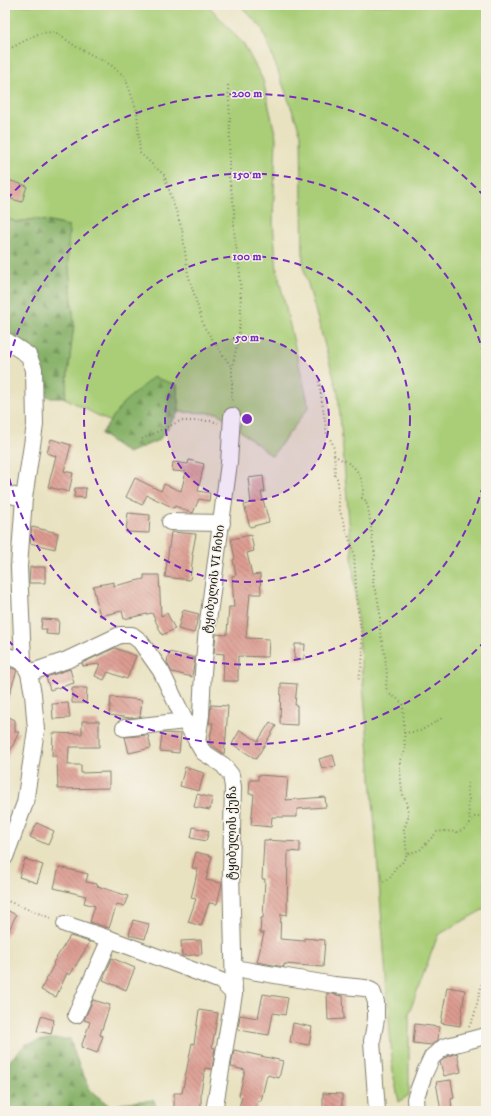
<svg xmlns="http://www.w3.org/2000/svg" width="491" height="1116" font-family="'IM FELL DW Pica','Noto Serif Georgian',serif">
	<style>
		.grass { fill: #a9ce77; stroke: #62754a }
		.forest { fill: url(#forest-firs); stroke: #516642 }
		.building { fill: url(#building-back-hatch) }
		.lines { fill: none; stroke-linecap: round; stroke-linejoin: round }
		.minor-casing { stroke: #827f6e; stroke-width: 18 }
		.path { stroke: #827f6e; stroke-width: 2; stroke-dasharray: 1 3; stroke-linecap: butt }
		.minor { stroke: #fff; stroke-width: 16 }
		.ring { fill: none; stroke: #7b2cbf; stroke-width: 2; stroke-dasharray: 7 5 }
		.labels { text-anchor: middle; dominant-baseline: central; stroke-width: 3; stroke-linejoin: round; paint-order: stroke }
		.street-label { font-size: 12px; fill: #1c1c1c; stroke: #f7f3e8 }
		.centre { fill: #7b2cbf; stroke: #f7f3e8; stroke-width: 2 }
		.ring-label { font-size: 12px; text-anchor: middle; font-weight: bold; fill: #7b2cbf; stroke: #f7f3e8; stroke-width: 3; stroke-linejoin: round; paint-order: stroke }
	</style>
	<defs>
		<pattern id="forest-firs" width="22" height="20" patternUnits="userSpaceOnUse"><rect width="22" height="20" fill="#86b168"/><path d="M5 1l3.5 6h-7zM16 11l3.5 6h-7z" fill="#6d8f55"/></pattern>
		<pattern id="building-back-hatch" width="6" height="6" patternUnits="userSpaceOnUse"><rect width="6" height="6" fill="#dc9b91"/><path d="M-1 5l2 2M0 0l6 6M5-1l2 2" fill="none" stroke="#b27e76"/></pattern>
	</defs>
	<rect width="100%" height="100%" fill="#f7f3e8"/>
	<filter id="ink" filterUnits="userSpaceOnUse"><feTurbulence type="fractalNoise" baseFrequency=".025" numOctaves="2"/><feDisplacementMap in="SourceGraphic" scale="8" xChannelSelector="R" yChannelSelector="G"/><feConvolveMatrix kernelMatrix="1 2 1 2 8 2 1 2 1" color-interpolation-filters="sRGB"/></filter>
	<filter id="wash" filterUnits="userSpaceOnUse"><feTurbulence type="fractalNoise" baseFrequency=".012" numOctaves="4" result="noise"/><feDisplacementMap in="SourceGraphic" scale="16" xChannelSelector="R" yChannelSelector="G"/><feGaussianBlur stdDeviation="0.9" result="paint"/><feColorMatrix in="noise" values="0 0 0 0 0 0 0 0 0 0 0 0 0 0 0 0 0 1.4 0 .05"/><feComposite in="paint" operator="in"/></filter>
	<g filter="url(#wash)">
		<rect width="100%" height="100%" fill="#e9e2c1"/>
		<g class="grass">
			<polygon points="5,5 208,5 244,45 263,80 276,138 273,222 277,270 309,407 272,456 218,413 179,412 176,385 123,403 110,422 65,398 74,324 68,257 69,226 35,219 16,222 5,217"/>
			<polygon points="240,5 486,5 486,908 438,935 409,1013 409,1095 399,1102 393,1073 373,801 338,393 303,266 301,134 262,28"/>
		</g>
		<g class="forest">
			<polygon points="5,217 16,222 35,219 69,226 68,257 74,324 65,398 51,398 43,394 32,353 5,335"/>
			<polygon points="153,377 177,385 179,412 159,440 128,453 101,434 123,403"/>
			<polygon points="48,1039 70,1039 78,1063 91,1091 111,1107 129,1102 154,1100 157,1111 5,1111 5,1077 10,1060 26,1044"/>
		</g>
		<g id="blocks">
			<g class="building">
				<polygon points="5,179 27,186 22,202 5,197"/>
				<polygon points="51,439 71,445 64,471 73,473 69,492 48,487 56,456 47,453"/>
				<polygon points="189,460 204,464 198,491 210,493 209,501 199,499 193,513 175,506 174,508 147,495 142,505 126,497 135,478 161,491 164,484 181,491 186,472 172,471 173,462 188,464"/>
				<polygon points="263,476 265,492 261,492 269,522 250,527 244,505 251,503 248,478"/>
				<polygon points="75,488 86,488 85,498 74,497"/>
				<polygon points="128,513 150,515 149,533 126,532"/>
				<polygon points="32,527 58,533 55,549 30,543"/>
				<polygon points="171,532 196,534 192,555 193,555 190,580 165,577"/>
				<polygon points="251,535 254,551 247,553 252,575 260,574 261,594 250,594 246,638 269,639 268,657 238,656 238,681 223,681 224,654 214,653 216,634 226,635 227,634 229,607 234,607 232,576 236,575 233,560 235,559 231,539"/>
				<polygon points="30,567 45,567 45,583 29,583"/>
				<polygon points="144,575 159,575 161,616 167,613 175,629 162,635 152,613 124,619 122,611 100,616 93,586 114,582 114,586 144,579"/>
				<polygon points="183,610 199,614 194,633 178,629"/>
				<polygon points="42,619 59,620 58,635 46,634 47,629 41,629"/>
				<polygon points="295,644 305,644 304,659 294,659"/>
				<polygon points="115,648 136,656 127,679 108,672 104,680 95,676 100,664 83,666 82,663"/>
				<polygon points="169,652 195,658 192,677 172,672 167,663"/>
				<polygon points="5,666 17,670 7,702 5,702"/>
				<polygon points="70,669 74,683 50,690 46,677"/>
				<polygon points="281,683 297,684 295,705 297,705 297,725 280,724"/>
				<polygon points="72,688 87,688 86,703 72,703"/>
				<polygon points="111,697 142,700 140,717 130,718 109,715"/>
				<polygon points="68,703 70,718 53,719 52,704"/>
				<polygon points="211,705 228,706 226,736 224,754 209,743 213,723 209,723"/>
				<polygon points="5,715 15,720 15,732 19,732 5,762"/>
				<polygon points="82,721 99,721 99,747 69,747 68,765 81,765 81,773 109,772 109,788 58,789 57,756 52,756 53,733 82,734"/>
				<polygon points="270,722 276,726 256,759 232,744 240,730 258,741"/>
				<polygon points="162,733 181,734 179,753 160,751"/>
				<polygon points="148,735 151,748 129,753 125,737"/>
				<polygon points="333,755 336,766 322,769 319,759"/>
				<polygon points="185,767 204,773 199,791 180,786"/>
				<polygon points="258,775 288,777 286,800 325,797 326,807 297,809 297,817 272,817 271,827 251,825 254,794 249,794 250,780 258,780"/>
				<polygon points="197,794 212,798 210,810 194,807"/>
				<polygon points="37,823 54,831 48,845 30,837"/>
				<polygon points="193,827 209,831 206,841 191,838"/>
				<polygon points="264,840 300,842 300,852 288,851 287,915 281,914 280,939 304,941 304,938 325,940 323,967 284,964 284,967 257,962 264,933 260,933 261,918 263,918 265,879 262,879"/>
				<polygon points="196,852 212,856 206,880 222,883 217,904 209,903 201,926 188,922 196,899 191,898 198,869 192,868"/>
				<polygon points="25,859 43,865 37,883 19,877"/>
				<polygon points="59,867 88,874 86,882 97,884 97,886 128,896 124,906 117,904 109,928 90,922 95,906 84,903 86,896 54,888"/>
				<polygon points="5,909 16,915 5,939"/>
				<polygon points="133,920 149,924 145,939 129,935"/>
				<polygon points="70,936 90,942 70,975 67,973 56,997 41,990 54,964 53,963"/>
				<polygon points="201,940 202,954 182,956 181,941"/>
				<polygon points="112,958 135,968 126,990 103,980"/>
				<polygon points="447,987 465,990 460,1026 441,1023"/>
				<polygon points="327,993 343,996 344,1019 328,1020"/>
				<polygon points="263,994 288,998 285,1015 273,1013 269,1035 238,1030 240,1015 258,1018"/>
				<polygon points="93,1000 110,1005 100,1035 103,1036 97,1053 81,1047 90,1022 84,1020"/>
				<polygon points="199,1010 218,1013 212,1047 215,1048 212,1069 205,1068 201,1092 201,1111 174,1111 174,1093 182,1093 192,1043 194,1044"/>
				<polygon points="41,1016 54,1020 51,1034 37,1031"/>
				<polygon points="293,1023 312,1027 309,1045 290,1042"/>
				<polygon points="415,1024 439,1027 438,1040 431,1045 413,1043"/>
				<polygon points="234,1050 283,1061 279,1078 267,1075 261,1101 258,1101 255,1111 238,1111 242,1097 239,1096 245,1070 231,1067"/>
				<polygon points="457,1053 461,1072 444,1076 440,1062 448,1056"/>
				<polygon points="451,1080 454,1098 451,1099 452,1111 441,1111 436,1082"/>
				<polygon points="323,1093 342,1094 342,1111 323,1111"/>
			</g>
		</g>
	</g>
	<g filter="url(#ink)">
		<use href="#blocks" fill-opacity="0" stroke="#827f6e" stroke-width="1"/>
		<g class="lines">
			<g class="minor-casing">
				<g id="minor">
					<polyline points="5,340 28,355 34,369 35,425 24,498 19,567 23,662"/>
					<polyline points="5,494 24,498"/>
					<polyline points="170,522 222,523"/>
					<polyline points="5,655 23,662 29,673 33,694 36,730 25,803 5,857"/>
					<polyline points="29,673 67,660 120,635 132,635 140,641 161,671 185,721 203,752 223,765 231,775 233,787 231,871 234,994 214,1111"/>
					<polyline points="124,728 185,721"/>
					<polyline points="197,742 201,715 203,672 207,629 229,463 232,416"/>
					<polyline points="65,924 110,939 221,981 234,994"/>
					<polyline points="234,968 334,985 365,988 372,991 376,1002 376,1019 372,1041 377,1111"/>
					<polyline points="76,1015 110,939"/>
					<polyline points="416,1111 415,1099 425,1072 432,1057 444,1047 485,1036"/>
				</g>
			</g>
			<g class="path">
				<polyline points="5,51 40,33 55,32 75,46 111,65 125,77 137,111 140,153 164,175 182,229 188,274 204,327 232,368"/>
				<polyline points="228,85 230,119 229,177 234,207 234,231 240,273 241,312 238,340 232,368 232,403"/>
				<polyline points="319,381 327,435 332,442 334,449 335,475 338,480 339,508 354,553 357,604 361,630 363,653 362,664 358,682"/>
				<polyline points="142,439 180,421 212,421 218,423"/>
				<path d="M334 455C339 459 346 461 351 465 361 472 365 486 362 498L365 500 368 507 375 556 372 566 374 571 373 585 377 595 380 613V632L385 655 387 675 386 687 388 694C394 696 399 699 403 705L405 751 400 760V770L402 793 406 802 408 811V818L404 829 407 854"/>
				<polyline points="482,691 483,704 486,706"/>
				<polyline points="404,733 420,731 444,717"/>
				<polyline points="468,783 467,790 469,799 468,805 470,821"/>
				<polyline points="383,882 391,877 395,868 402,863 407,854 420,850 437,832 443,831 458,832 466,828 475,817 486,814"/>
				<polyline points="5,900 53,919"/>
				<polyline points="469,1027 474,1016 483,979 486,973"/>
			</g>
			<use href="#minor" class="minor"/>
		</g>
	</g>
	<circle cx="247" cy="419" r="82" fill="#7b2cbf" fill-opacity=".12"/>
	<g class="ring">
		<circle cx="247" cy="419" r="82"/>
		<circle cx="247" cy="419" r="163"/>
		<path d="M486 474A245 245 0 0 1 5 457M5 381A245 245 0 0 1 486 364"/>
		<path d="M485 641A326 326 0 0 1 7 639M7 199A326 326 0 0 1 485 197"/>
	</g>
	<g class="labels">
		<g class="street-label">
			<text transform="translate(214 579) rotate(-83)">ტყიბულის VI ჩიხი</text>
			<text transform="translate(232 833) rotate(-90)">ტყიბულის ქუჩა</text>
		</g>
	</g>
	<circle cx="247" cy="419" r="6" class="centre"/>
	<g class="ring-label">
		<text x="247" y="97">200 m</text>
		<text x="247" y="178">150 m</text>
		<text x="247" y="260">100 m</text>
		<text x="247" y="341">50 m</text>
	</g>
	<rect width="491" height="1116" fill="none" stroke="#f7f3e8" stroke-width="20"/>
</svg>
